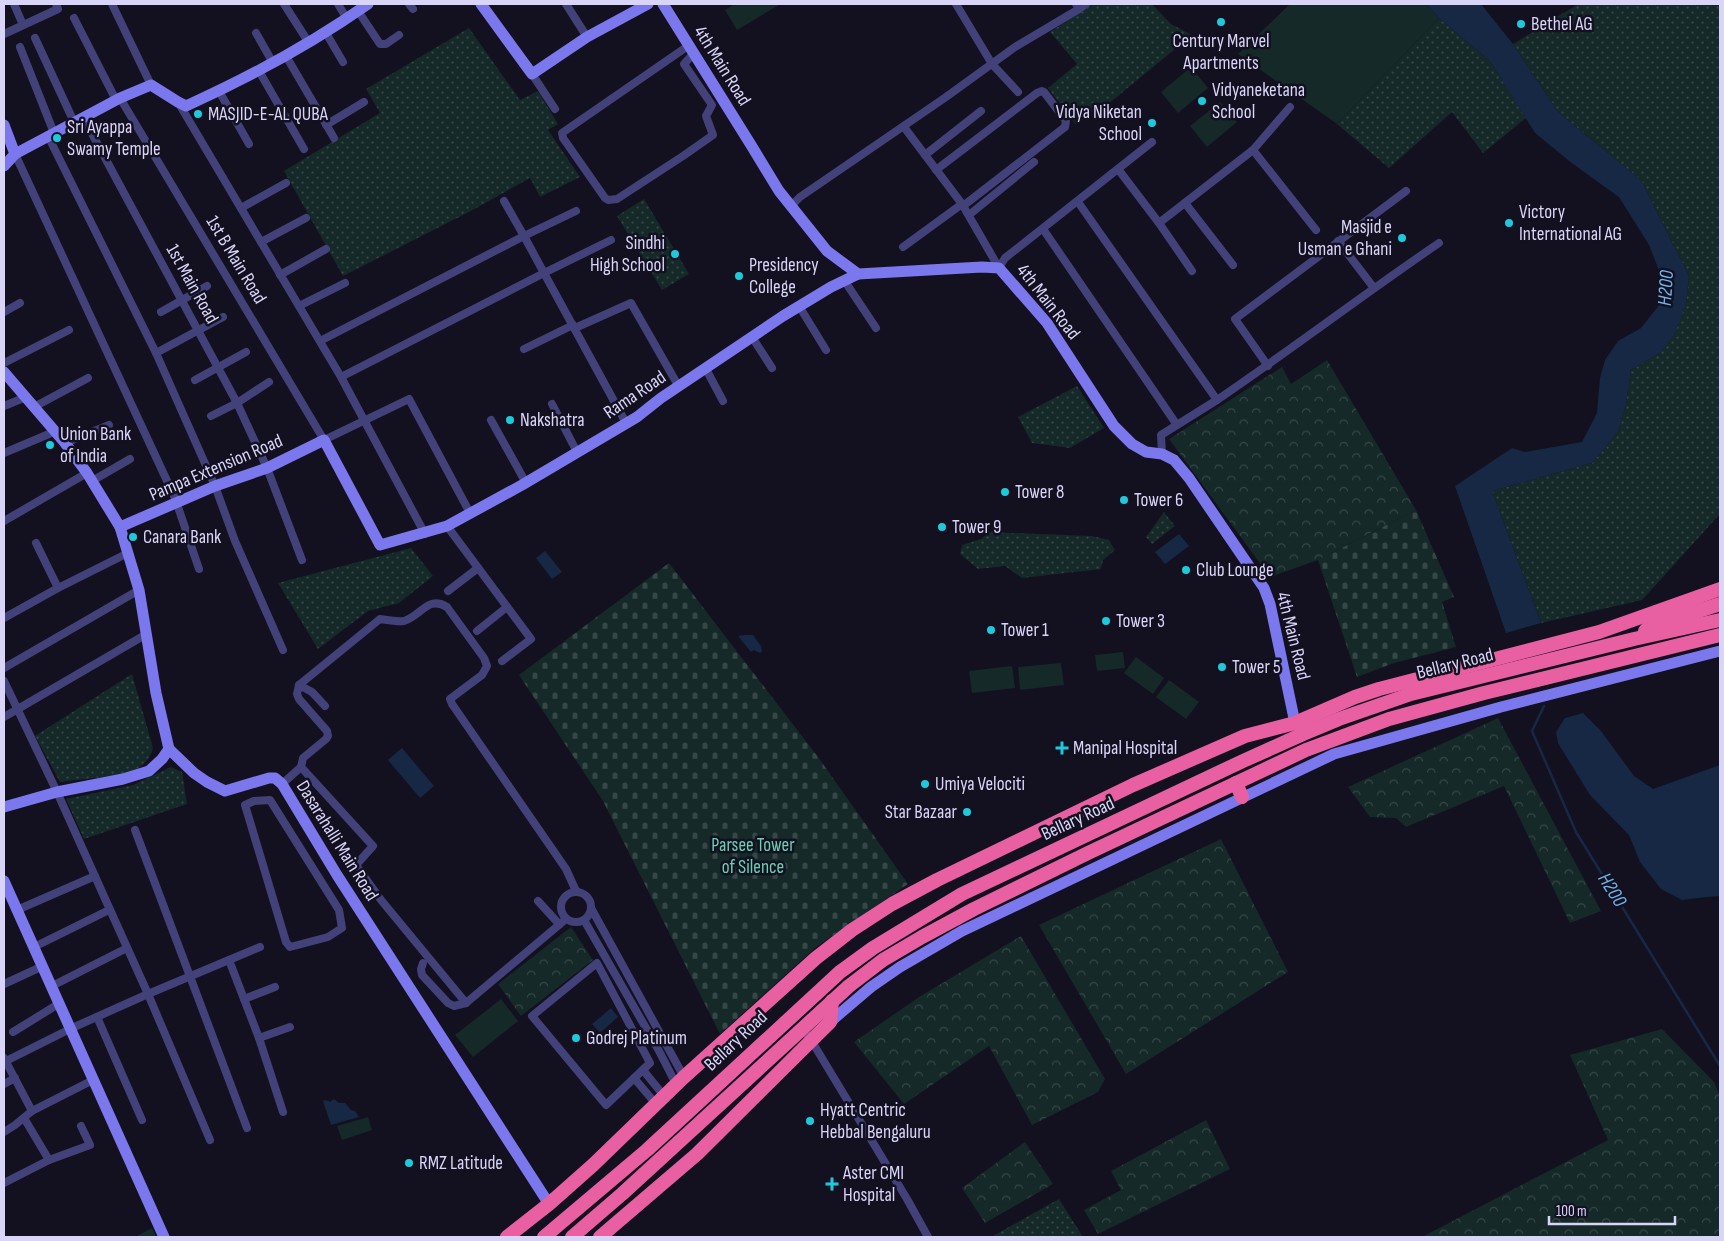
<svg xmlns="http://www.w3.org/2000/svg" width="1724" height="1241" font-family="'Sofia Sans Condensed',sans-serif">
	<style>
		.grass { fill: url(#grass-dots) }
		.forest { fill: url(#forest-crowns) }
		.cemetery { fill: url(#cemetery-stones) }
		.garden { fill: #142928 }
		.water { fill: #162844 }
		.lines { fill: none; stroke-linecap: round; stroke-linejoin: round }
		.stream { stroke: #162844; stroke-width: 2.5 }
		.street { stroke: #434179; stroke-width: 8 }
		.secondary { stroke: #7b78ed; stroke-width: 11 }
		.highway { stroke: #e960a2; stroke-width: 14 }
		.poi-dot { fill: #1ec9dc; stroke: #131020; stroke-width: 2 }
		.labels { text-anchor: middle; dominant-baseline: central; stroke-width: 5; stroke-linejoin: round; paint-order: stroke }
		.poi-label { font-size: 19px; fill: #d9d5f9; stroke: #131020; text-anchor: start }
		.street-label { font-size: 19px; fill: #d9d5f9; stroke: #131020 }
		.park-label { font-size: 19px; fill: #6bcfb6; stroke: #131020 }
		.water-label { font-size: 20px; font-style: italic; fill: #70b3ec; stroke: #131020 }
	</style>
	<defs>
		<pattern id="grass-dots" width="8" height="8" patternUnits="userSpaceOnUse" patternTransform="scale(1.25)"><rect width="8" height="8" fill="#142928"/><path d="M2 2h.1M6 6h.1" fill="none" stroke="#364748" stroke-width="1.8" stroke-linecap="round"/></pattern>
		<pattern id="forest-crowns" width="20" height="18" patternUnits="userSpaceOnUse" patternTransform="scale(1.25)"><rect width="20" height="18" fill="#142928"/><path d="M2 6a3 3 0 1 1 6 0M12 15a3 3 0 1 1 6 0" fill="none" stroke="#364748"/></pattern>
		<pattern id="cemetery-stones" width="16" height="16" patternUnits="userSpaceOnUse" patternTransform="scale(1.25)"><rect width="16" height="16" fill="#142928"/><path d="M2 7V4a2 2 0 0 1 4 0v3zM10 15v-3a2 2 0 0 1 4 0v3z" fill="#364748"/></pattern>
	</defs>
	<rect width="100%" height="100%" fill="#131020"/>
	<g class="grass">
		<polygon points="1093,4 1152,4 1171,24 1192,35 1107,105 1104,102 1076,125 1048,88 1077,64 1050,32"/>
		<polygon points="1578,4 1720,4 1720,514 1642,600 1541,623 1492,491 1592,463 1618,432 1626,404 1631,370 1661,352 1686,303 1689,276 1641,180 1558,112 1513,44"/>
		<polygon points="1439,18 1490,61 1526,118 1483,153 1452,112 1389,168 1337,124"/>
		<polygon points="469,28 520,100 538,91 558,124 548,130 580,177 540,197 530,178 469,212 343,276 284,171 380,113 366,89"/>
		<polygon points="644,199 689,274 662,290 617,216"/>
		<polygon points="1077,386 1104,428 1070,448 1032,443 1018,417"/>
		<polygon points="1164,512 1175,526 1152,544 1146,537"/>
		<polygon points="989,532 1092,536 1109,540 1115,550 1103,560 1101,569 1022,578 1005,566 978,569 960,554 962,545 981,539"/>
		<polygon points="411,548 433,576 399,603 368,611 318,649 278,583"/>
		<path d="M132 674 153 748C151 755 147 762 140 767 126 777 79 779 60 782L35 736Z"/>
		<polygon points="171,767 182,772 187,804 84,839 66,799 133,785"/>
		<polygon points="1059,1199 1083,1237 991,1237"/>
	</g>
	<g class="forest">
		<polygon points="1327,360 1416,510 1318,560 1270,577 1169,439 1282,367 1291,384"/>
		<polygon points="1498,718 1601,911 1570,923 1504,786 1406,827 1396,818 1370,817 1348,787"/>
		<polygon points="1221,839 1288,972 1126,1074 1039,925"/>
		<polygon points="571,927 593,960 521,1016 498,984"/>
		<polygon points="1021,936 1105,1079 1098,1092 1032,1125 989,1046 904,1104 854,1042 919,997"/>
		<polygon points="1662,1029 1714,1082 1720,1096 1720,1237 1422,1237 1608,1140 1570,1055"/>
		<polygon points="1206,1120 1230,1169 1098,1234 1084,1210 1121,1190 1111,1171"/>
		<polygon points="1025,1142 1053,1184 985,1223 962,1188"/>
	</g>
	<g class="cemetery">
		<polygon points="1416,510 1454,597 1442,602 1456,647 1394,663 1357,677 1318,560"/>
		<polygon points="669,563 818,757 908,884 815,948 720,1034 603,801 519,675"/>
	</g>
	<g class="garden">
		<polygon points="735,4 779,4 779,5 737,30 725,10"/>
		<polygon points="1290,4 1426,4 1439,18 1337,124 1238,54"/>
		<polygon points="1191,67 1208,88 1178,113 1161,92"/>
		<polygon points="1220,102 1237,122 1207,147 1190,126"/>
		<polygon points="1123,652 1125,668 1097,671 1095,655"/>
		<polygon points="1136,657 1164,678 1153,694 1124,673"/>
		<polygon points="1061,663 1064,685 1020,690 1018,667"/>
		<polygon points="1012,666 1015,688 972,693 969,671"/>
		<polygon points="1169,680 1199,702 1186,719 1156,697"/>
		<polygon points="501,999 518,1021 473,1057 455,1035"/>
		<polygon points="368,1117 372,1130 342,1140 337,1126"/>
		<polygon points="152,1228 156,1237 135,1237"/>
	</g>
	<g class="water">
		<polygon points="1426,4 1481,4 1513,44 1558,112 1641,180 1689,276 1686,303 1676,332 1661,352 1631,370 1626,404 1618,432 1592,463 1492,491 1541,623 1506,633 1455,486 1512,448 1525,452 1582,442 1597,413 1600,378 1605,360 1618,341 1641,328 1660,304 1660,273 1649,245 1619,197 1573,164 1535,133 1490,61 1439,18"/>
		<polygon points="1179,534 1189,546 1165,564 1155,552"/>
		<polygon points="545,551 562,572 552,579 536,558"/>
		<polygon points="745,635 753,635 761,646 762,651 760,653 754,650 751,652 738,636"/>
		<polygon points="1583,713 1601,731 1634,776 1653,789 1720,765 1720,896 1706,897 1682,900 1661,889 1640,862 1629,835 1590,795 1558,743 1556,732 1565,718"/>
		<polygon points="402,748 434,786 420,798 388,760"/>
		<polygon points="611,1008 618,1017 600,1033 592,1024"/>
		<polygon points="334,1099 339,1103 345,1103 351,1110 355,1111 359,1117 331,1125 323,1101 326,1100 330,1102"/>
	</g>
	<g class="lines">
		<polyline class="stream" points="1544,706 1532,731 1576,832 1720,1066"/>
		<g class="street">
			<polyline points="14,4 23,25"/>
			<polyline points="112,4 151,85"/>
			<polyline points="284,4 309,43"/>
			<polyline points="338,4 347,19"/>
			<polyline points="409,4 413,9"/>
			<polyline points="566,4 587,37"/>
			<polyline points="956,4 992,64 1018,92"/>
			<polyline points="1076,4 1079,9 1086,4"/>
			<polyline points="358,11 380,44 386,44 399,35"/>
			<polyline points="74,18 116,100"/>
			<polyline points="256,33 273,63"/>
			<polyline points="326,33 343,62"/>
			<polyline points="4,34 58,9 56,4"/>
			<polyline points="35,38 74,122"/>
			<polyline points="688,46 562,133 563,138 605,198 608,200 617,199 683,156 713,135 706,116 712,105 684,64 693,54"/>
			<polyline points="20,47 54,133"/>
			<polyline points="286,56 334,138"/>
			<polyline points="259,71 304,149"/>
			<polyline points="532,74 555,109"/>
			<polyline points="219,91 249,144"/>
			<polyline points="120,98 324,440 409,399 470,513"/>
			<polyline points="178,102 341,377 425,534"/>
			<polyline points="83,117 237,403 267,468 302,560"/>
			<polyline points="326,125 364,102"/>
			<polyline points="904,127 962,204 999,268 1005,258 1152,142"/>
			<polyline points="48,136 156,353 215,486 235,541 283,650"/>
			<polyline points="1253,150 1316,230"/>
			<polyline points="15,154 175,498 199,569"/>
			<polyline points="925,155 981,111"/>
			<polyline points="1118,169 1159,223 1253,150 1290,107"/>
			<polyline points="936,170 1037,93 1042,91 1044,92 1066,121 1065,127 963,206"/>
			<polyline points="504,201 524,236 576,211"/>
			<polyline points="1078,202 1217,400 1177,425"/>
			<polyline points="1185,203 1233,265"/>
			<polyline points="791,206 800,197 946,97 1015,47 1079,9"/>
			<polyline points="241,208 286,183"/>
			<polyline points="969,215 1034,162"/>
			<polyline points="1159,223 1192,271"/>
			<polyline points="1043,229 1177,425 1161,435 1162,454"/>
			<polyline points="1338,241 1374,288"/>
			<polyline points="261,242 306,218"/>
			<polyline points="903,247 962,204"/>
			<polyline points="280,275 326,249"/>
			<polyline points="844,280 876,328"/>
			<polyline points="299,306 345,283"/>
			<polyline points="799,306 826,350"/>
			<polyline points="4,312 20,303"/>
			<polyline points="161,312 207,286"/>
			<polyline points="575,328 631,303 679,387"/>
			<polyline points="752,337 772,368"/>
			<polyline points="320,341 524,236 544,273 611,240"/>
			<polyline points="524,349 573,325"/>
			<polyline points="156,353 223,317"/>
			<polyline points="4,363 69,330"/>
			<polyline points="1268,366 1235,319 1406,191"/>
			<polyline points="706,369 723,401"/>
			<polyline points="341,377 544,273 626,423"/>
			<polyline points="195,380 246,352"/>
			<path d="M1217 400C1292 349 1364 294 1439 243"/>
			<polyline points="552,404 577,452"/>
			<polyline points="4,406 26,397"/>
			<polyline points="34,407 88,378"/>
			<polyline points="211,416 237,403 269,382"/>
			<polyline points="491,420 526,483"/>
			<polyline points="65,443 109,425"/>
			<polyline points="4,453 56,431"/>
			<polyline points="92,481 130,459"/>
			<polyline points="4,521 87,473"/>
			<polyline points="447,526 531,639 502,661"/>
			<polyline points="36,543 58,588"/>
			<polyline points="448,591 478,568"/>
			<polyline points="4,618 58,588 128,553"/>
			<polyline points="477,631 507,607"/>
			<polyline points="4,668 139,590"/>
			<polyline points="4,681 57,792 148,994 210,1140"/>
			<polyline points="299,685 312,692 325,706"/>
			<polyline points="4,717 145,635"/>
			<polyline points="282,784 301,767"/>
			<polygon points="270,800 339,910 342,928 328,937 290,947 286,942 245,805 254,801"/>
			<polyline points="135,830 247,1128"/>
			<circle cx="576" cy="907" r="15"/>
			<polyline points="538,901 559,924"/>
			<polyline points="591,908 684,1077"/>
			<polyline points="17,910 95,876"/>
			<path d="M566 919 466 1003 381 900 356 865 373 846 301 767 303 758 326 739 328 736 327 731 299 699 297 694 299 685 380 619C387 620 398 622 404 621 421 616 428 595 447 607L484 658 487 666 482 675 450 699 452 704 566 869 576 891"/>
			<polyline points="584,920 658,1049 676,1084"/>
			<polyline points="34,947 109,910"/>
			<polyline points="229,960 259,1038 283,1112"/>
			<polyline points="423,963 421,969 422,975 448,1003 454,1006 466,1003"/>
			<polygon points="597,963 650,1063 606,1105 532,1016"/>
			<polyline points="4,984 43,966"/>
			<polyline points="52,986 127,948"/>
			<polyline points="244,999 275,987"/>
			<polyline points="97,1017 142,1120"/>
			<polyline points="802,1029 811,1040 907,1199 928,1237"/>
			<polyline points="13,1032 60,1003"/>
			<polyline points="259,1038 290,1027"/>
			<polyline points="4,1058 32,1111 93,1080"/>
			<polyline points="6,1061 72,1028 148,994 260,947"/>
			<polyline points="643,1070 664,1096"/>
			<polyline points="634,1078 656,1104"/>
			<polyline points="4,1084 15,1078"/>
			<polyline points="4,1132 15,1125 32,1111"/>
			<polyline points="49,1160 90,1145 81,1126"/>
			<polyline points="4,1183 49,1160 24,1118"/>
		</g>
		<g class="secondary">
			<polyline points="481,4 532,74 587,37 648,4"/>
			<polyline points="663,4 751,145 779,191 827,251 858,274 982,267 999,268 1047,323 1114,426 1132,444 1146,452 1162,454 1174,460 1189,478 1264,588 1270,604 1295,723"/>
			<polyline points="4,125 15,154 4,166"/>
			<path d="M15 154 120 98 151 85 178 102 186 106C250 77 311 44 368 4"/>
			<polyline points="4,372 65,443 87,473 120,527 139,590 156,693 169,749 194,773 207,782 225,791 269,778 275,778 282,784 337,875 549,1204"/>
			<polyline points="120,527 215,486 267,468 324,440 380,545 447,526 522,485 637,417 661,398 783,316 831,287 858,274"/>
			<polyline points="4,807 57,792 123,779 149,771 162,759 169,749"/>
			<polyline points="4,881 164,1237"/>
			<polyline points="830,1022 871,987 900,967 962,931 1334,754 1501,707 1720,651"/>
		</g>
		<g class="highway">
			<polyline points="1645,631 1649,627 1720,604"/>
			<polyline points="1236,783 1242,797"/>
			<polyline points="507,1237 549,1204 593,1165 684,1077 816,958 852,930 892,904 937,880 1133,785 1245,736 1295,723 1355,697 1379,689 1599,632 1720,589"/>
			<polyline points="544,1237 647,1150 840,972 873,948 962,894 1243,761 1303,734 1339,719 1411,694 1634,639 1720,620"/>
			<polyline points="572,1237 622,1194 849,986 883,960 922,937 974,909 1088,853 1306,750 1389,719 1484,693 1720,635"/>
			<polyline points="600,1237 697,1154 830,1022 832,1001"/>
		</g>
	</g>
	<g class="poi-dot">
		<circle cx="1221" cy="22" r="5"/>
		<circle cx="1521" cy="24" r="5"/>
		<circle cx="1202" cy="101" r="5"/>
		<circle cx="198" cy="114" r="5"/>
		<circle cx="1152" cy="123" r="5"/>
		<circle cx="57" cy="138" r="5"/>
		<circle cx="1509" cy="223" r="5"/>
		<circle cx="1402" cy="238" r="5"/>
		<circle cx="675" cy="254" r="5"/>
		<circle cx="739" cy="276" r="5"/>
		<circle cx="510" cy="420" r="5"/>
		<circle cx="50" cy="445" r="5"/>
		<circle cx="1005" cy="492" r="5"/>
		<circle cx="1124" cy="500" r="5"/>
		<circle cx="942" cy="527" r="5"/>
		<circle cx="133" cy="537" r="5"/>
		<circle cx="1186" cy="570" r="5"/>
		<circle cx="1106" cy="621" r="5"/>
		<circle cx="991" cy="630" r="5"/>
		<circle cx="1222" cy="667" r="5"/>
		<path d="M1059.5 740.5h5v5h5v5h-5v5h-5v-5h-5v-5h5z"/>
		<circle cx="925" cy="784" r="5"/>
		<circle cx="967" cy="812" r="5"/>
		<circle cx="576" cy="1038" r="5"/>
		<circle cx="810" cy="1121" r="5"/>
		<circle cx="409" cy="1163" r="5"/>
		<path d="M829.5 1176.5h5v5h5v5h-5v5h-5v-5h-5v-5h5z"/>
	</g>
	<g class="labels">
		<g class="poi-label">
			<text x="1531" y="24">Bethel AG</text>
			<text x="1221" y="41" text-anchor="middle">Century Marvel<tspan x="1221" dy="22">Apartments</tspan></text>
			<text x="1212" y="90">Vidyaneketana<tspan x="1212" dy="22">School</tspan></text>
			<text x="1142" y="112" text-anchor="end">Vidya Niketan<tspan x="1142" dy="22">School</tspan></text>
			<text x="208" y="114">MASJID-E-AL QUBA</text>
			<text x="67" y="127">Sri Ayappa<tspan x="67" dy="22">Swamy Temple</tspan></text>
			<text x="1519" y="212">Victory<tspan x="1519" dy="22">International AG</tspan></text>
			<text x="1392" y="227" text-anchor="end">Masjid e<tspan x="1392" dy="22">Usman e Ghani</tspan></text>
			<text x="665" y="243" text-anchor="end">Sindhi<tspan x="665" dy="22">High School</tspan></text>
			<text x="749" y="265">Presidency<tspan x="749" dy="22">College</tspan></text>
			<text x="520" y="420">Nakshatra</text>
			<text x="60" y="434">Union Bank<tspan x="60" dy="22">of India</tspan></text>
			<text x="1015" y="492">Tower 8</text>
			<text x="1134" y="500">Tower 6</text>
			<text x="952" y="527">Tower 9</text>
			<text x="143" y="537">Canara Bank</text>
			<text x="1196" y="570">Club Lounge</text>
			<text x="1116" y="621">Tower 3</text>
			<text x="1001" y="630">Tower 1</text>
			<text x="1232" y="667">Tower 5</text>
			<text x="1073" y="748">Manipal Hospital</text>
			<text x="935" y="784">Umiya Velociti</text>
			<text x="957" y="812" text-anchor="end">Star Bazaar</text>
			<text x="586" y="1038">Godrej Platinum</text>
			<text x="820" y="1110">Hyatt Centric<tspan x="820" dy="22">Hebbal Bengaluru</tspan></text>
			<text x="419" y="1163">RMZ Latitude</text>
			<text x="843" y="1173">Aster CMI<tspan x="843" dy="22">Hospital</tspan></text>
		</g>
		<g class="street-label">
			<text transform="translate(722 66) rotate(58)">4th Main Road</text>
			<text transform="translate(236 260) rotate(59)">1st B Main Road</text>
			<text transform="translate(192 284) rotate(61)">1st Main Road</text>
			<text transform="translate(1048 302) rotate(52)">4th Main Road</text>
			<text transform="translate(635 395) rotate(-34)">Rama Road</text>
			<text transform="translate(216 468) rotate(-23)">Pampa Extension Road</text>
			<text transform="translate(1293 636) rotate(76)">4th Main Road</text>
			<text transform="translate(1455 664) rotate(-14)">Bellary Road</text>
			<text transform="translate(1078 819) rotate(-25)">Bellary Road</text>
			<text transform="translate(337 841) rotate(58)">Dasarahalli Main Road</text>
			<text transform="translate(736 1041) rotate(-43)">Bellary Road</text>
		</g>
		<g class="park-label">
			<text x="753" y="845">Parsee Tower<tspan x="753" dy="22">of Silence</tspan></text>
		</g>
		<g class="water-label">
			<text transform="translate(1666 288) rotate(-86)">H200</text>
			<text transform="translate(1612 890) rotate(58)">H200</text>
		</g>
	</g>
	<rect width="1724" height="1241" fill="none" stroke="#d9d5f9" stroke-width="10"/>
	<path d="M1549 1216v8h126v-8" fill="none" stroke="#d9d5f9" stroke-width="2.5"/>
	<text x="1556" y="1216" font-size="15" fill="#d9d5f9" stroke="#131020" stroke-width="4" paint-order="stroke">100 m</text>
</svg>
